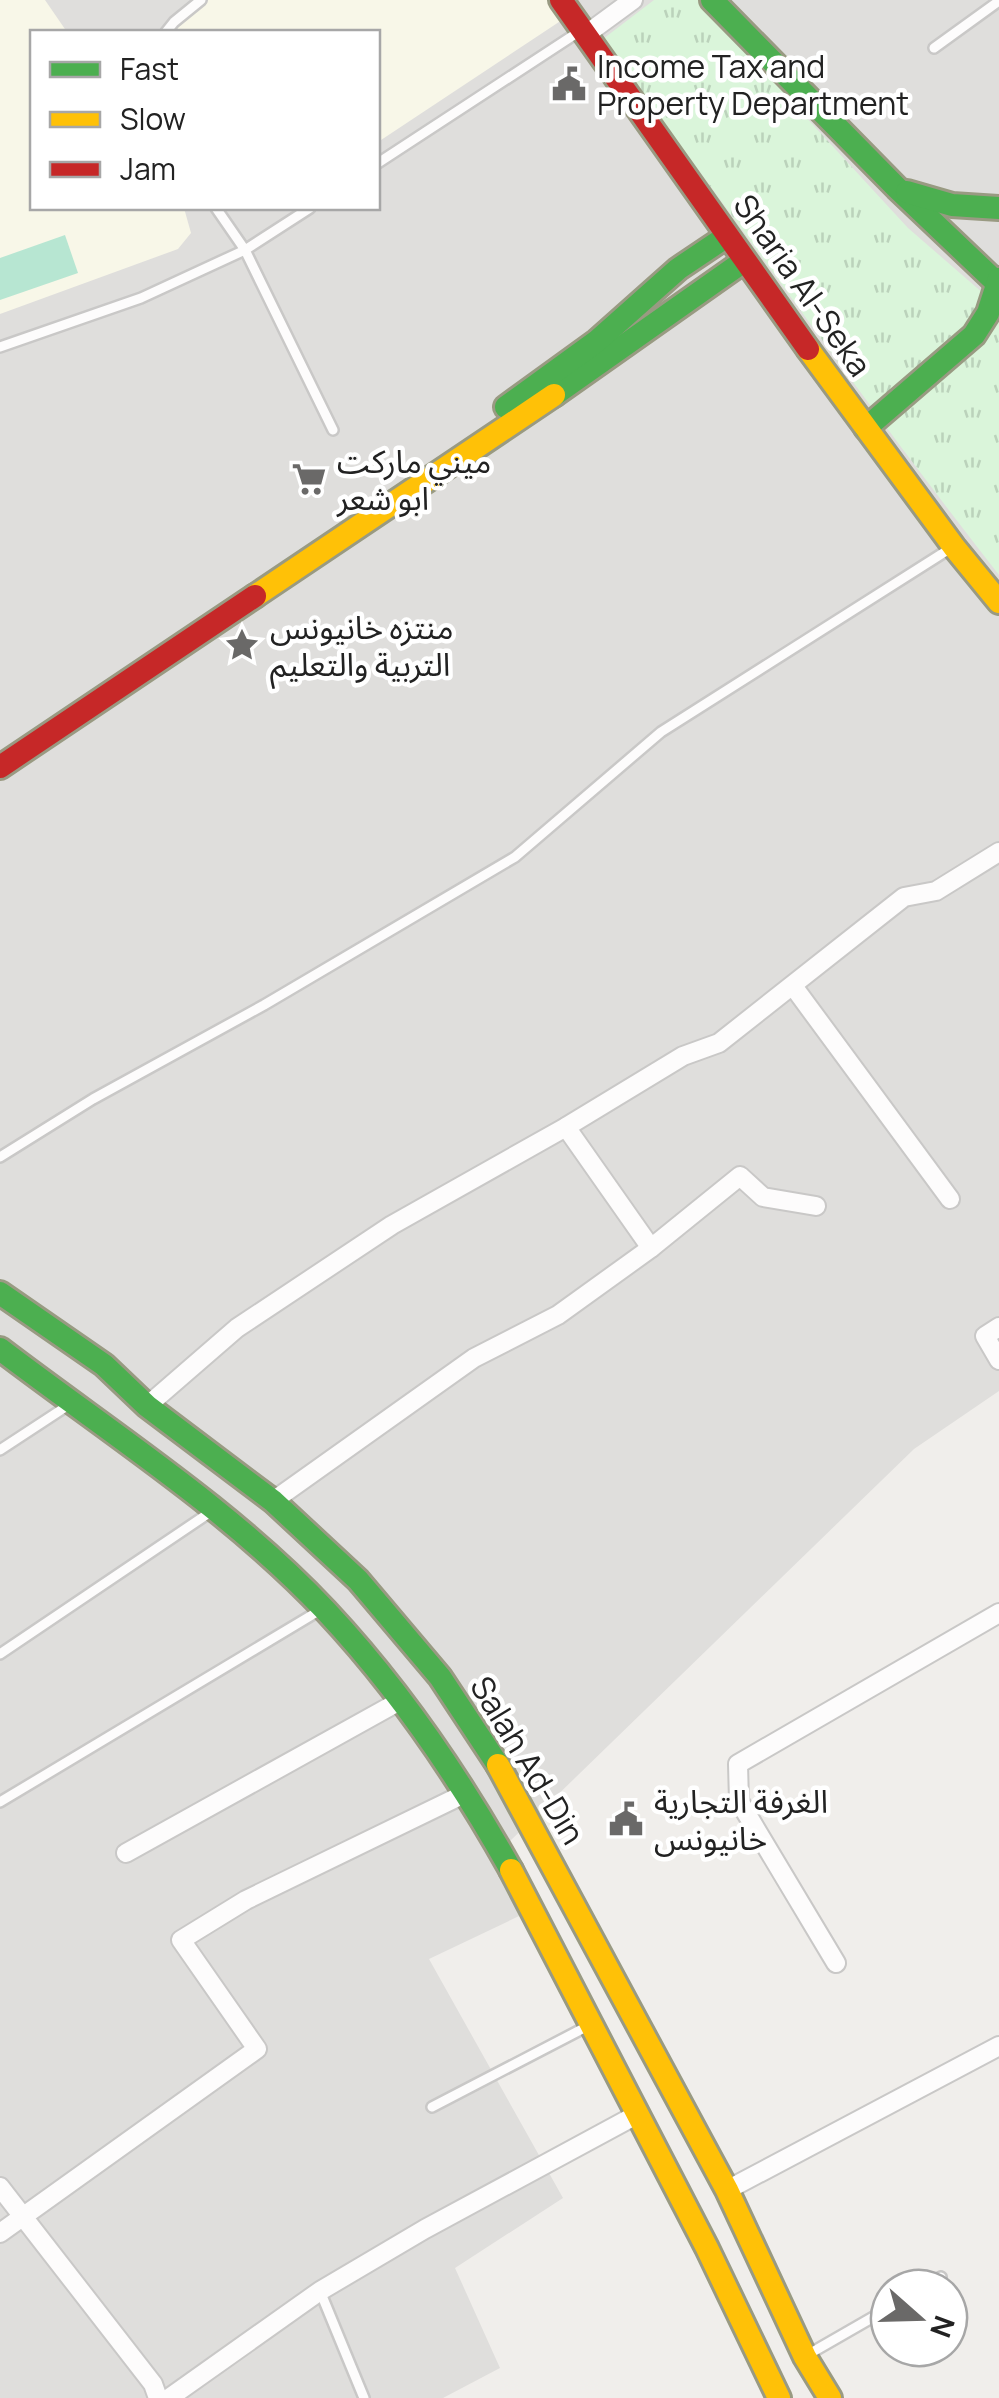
<svg xmlns="http://www.w3.org/2000/svg" width="999" height="2398" font-family="Manrope,'Noto Sans Arabic',sans-serif">
	<style>
		.residential { fill: #dfdedc; fill-rule: evenodd }
		.education { fill: #f8f7e8 }
		.park { fill: url(#park-tufts) }
		.pitch { fill: #b7e6d2 }
		.lines { fill: none; stroke-linecap: round; stroke-linejoin: round }
		.lane-casing { stroke: #c9c8c7; stroke-width: 14 }
		.street-casing { stroke: #c9c8c7; stroke-width: 22 }
		.fast-casing { stroke: #999a82; stroke-width: 28 }
		.slow-casing { stroke: #999a82; stroke-width: 28 }
		.jam-casing { stroke: #999a82; stroke-width: 28 }
		.lane { stroke: #fdfcfc; stroke-width: 9 }
		.street { stroke: #fdfcfc; stroke-width: 18 }
		.fast { stroke: #4caf50; stroke-width: 22 }
		.slow { stroke: #ffc107; stroke-width: 22 }
		.jam { stroke: #c62828; stroke-width: 22 }
		.labels { text-anchor: middle; dominant-baseline: central; stroke-width: 9; stroke-linejoin: round; paint-order: stroke }
		.poi-label { font-size: 32px; fill: #222; stroke: #fff; text-anchor: start }
		.street-label { font-size: 32px; fill: #222; stroke: #fff }
	</style>
	<defs>
		<pattern id="park-tufts" width="24" height="20" patternUnits="userSpaceOnUse" patternTransform="scale(2.5)"><rect width="24" height="20" fill="#daf5da"/><path d="M3 7l-1-3M5 7V3M7 7l1-3M15 17l-1-3M17 17v-4M19 17l1-3" fill="none" stroke="#bbd2bb"/></pattern>
	</defs>
	<rect width="100%" height="100%" fill="#f0eeeb"/>
	<path class="residential" d="M0 0H999V1391L914 1449 508 1843 536 1908 429 1959 563 2198 455 2268 500 2368 443 2398H0ZM32 32H378V208H32Z"/>
	<g class="education">
		<polygon points="0,0 45,0 67,32 32,32 32,208 184,208 191,233 178,249 0,314"/>
		<polygon points="207,0 550,0 565,18 378,142 378,32 161,32"/>
	</g>
	<path class="park" d="M654 0H698L908 228 999 307V575C862 400 735 218 603 39Z"/>
	<polygon class="pitch" points="65,235 78,273 0,300 0,258"/>
	<g class="lines">
		<g class="lane-casing">
			<g id="lane">
				<polyline points="166,32 174,22 201,0"/>
				<polyline points="934,48 999,1"/>
				<polyline points="378,163 580,31"/>
				<polyline points="216,208 245,250 333,430"/>
				<polyline points="0,347 141,298 245,250 310,208"/>
				<polyline points="0,1157 93,1099 264,1005 515,857 661,732 951,548"/>
				<polyline points="0,1450 64,1408"/>
				<polyline points="0,1654 209,1513"/>
				<polyline points="0,1802 317,1612"/>
				<polyline points="432,2107 586,2027"/>
				<polyline points="923,2288 941,2277"/>
				<polyline points="320,2291 364,2398"/>
				<polyline points="809,2354 889,2308"/>
			</g>
		</g>
		<g class="street-casing">
			<g id="street">
				<polyline points="588,33 633,0"/>
				<polyline points="793,986 950,1199"/>
				<polyline points="566,1127 651,1248"/>
				<polyline points="999,1327 985,1336 999,1360"/>
				<polyline points="147,1406 237,1328 392,1225 566,1127 683,1056 719,1043 904,897 936,891 999,852"/>
				<polyline points="273,1501 474,1358 558,1315 651,1248 740,1176 763,1197 816,1206"/>
				<polyline points="126,1853 398,1702"/>
				<polyline points="836,1963 739,1801 738,1764 999,1613"/>
				<polyline points="0,2187 153,2384 158,2398"/>
				<polyline points="727,2190 999,2046"/>
				<polyline points="0,2233 257,2049 181,1940 246,1900 460,1796"/>
				<polyline points="169,2398 320,2291 425,2229 638,2114"/>
			</g>
		</g>
		<g class="fast-casing">
			<g id="fast">
				<polyline points="712,0 897,188 999,285"/>
				<polyline points="907,192 952,205 999,208"/>
				<polyline points="554,395 744,261"/>
				<polyline points="506,407 597,341 678,269 727,236"/>
				<polyline points="866,428 974,335 988,313 999,279"/>
				<polyline points="0,1293 104,1365 147,1406 273,1501 358,1580 440,1677 498,1765"/>
				<path d="M0 1349C110 1433 230 1509 326 1611 399 1689 459 1777 511 1870"/>
			</g>
		</g>
		<g class="slow-casing">
			<g id="slow">
				<polyline points="808,349 954,547 999,602"/>
				<polyline points="255,596 554,395"/>
				<polyline points="498,1765 727,2190 805,2357 830,2398"/>
				<polyline points="511,1870 707,2248 779,2398"/>
			</g>
		</g>
		<g class="jam-casing">
			<g id="jam">
				<polyline points="561,0 808,349"/>
				<polyline points="0,767 255,596"/>
			</g>
		</g>
		<use href="#lane" class="lane"/>
		<use href="#street" class="street"/>
		<use href="#fast" class="fast"/>
		<use href="#slow" class="slow"/>
		<use href="#jam" class="jam"/>
	</g>
	<defs>
		<g id="civic-bare" transform="scale(2.7)"><path d="M-.6-6.5H3V-4.5H.6V-3L4-1V1h2V6H-6V1h2V-1L-.6-3ZM-1.2 2.5V6h2.4V2.5Z" fill="#6a6968" stroke="#fff" stroke-width="2.5" paint-order="stroke"/></g>
		<g id="supermarket-bare" transform="scale(2.7)"><path d="M-6-5.5h2.5l.6 2H6L4.5 2H-2.5L-4.4-4H-6ZM-1.5 3.2a1.3 1.3 0 1 0 .1 0ZM3 3.2a1.3 1.3 0 1 0 .1 0Z" fill="#6a6968" stroke="#fff" stroke-width="2.5" paint-order="stroke"/></g>
		<g id="sight-bare" transform="scale(2.7)"><path d="M0-6L1.8-2.2L6-1.7L2.9 1.2L3.7 5.4L0 3.3L-3.7 5.4L-2.9 1.2L-6-1.7L-1.8-2.2Z" fill="#6a6968" stroke="#fff" stroke-width="2.5" paint-order="stroke"/></g>
	</defs>
	<g fill-rule="evenodd">
		<use href="#civic-bare" x="569" y="84"/>
		<use href="#supermarket-bare" x="309" y="479"/>
		<use href="#sight-bare" x="242" y="645"/>
		<use href="#civic-bare" x="626" y="1819"/>
	</g>
	<g class="labels">
		<g class="poi-label">
			<text x="597" y="66">Income Tax and<tspan x="597" dy="37">Property Department</tspan></text>
			<text x="337" y="461">ميني ماركت<tspan x="337" dy="37">ابو شعر</tspan></text>
			<text x="270" y="627">منتزه خانيونس<tspan x="270" dy="37">التربية والتعليم</tspan></text>
			<text x="654" y="1801">الغرفة التجارية<tspan x="654" dy="37">خانيونس</tspan></text>
		</g>
		<g class="street-label">
			<text transform="translate(803 285) rotate(55)">Sharia Al-Seka</text>
			<text transform="translate(528 1760) rotate(59)">Salah Ad-Din</text>
		</g>
	</g>
	<rect x="30" y="30" width="350" height="180" fill="#ffffff" stroke="#a7a7a7" stroke-width="2.5"/>
	<rect x="50" y="62" width="50" height="15" fill="#4caf50" stroke="#a7a7a7" stroke-width="2.5"/>
	<text x="120" y="80" font-size="30" fill="#222222">Fast</text>
	<rect x="50" y="112" width="50" height="15" fill="#ffc107" stroke="#a7a7a7" stroke-width="2.5"/>
	<text x="120" y="130" font-size="30" fill="#222222">Slow</text>
	<rect x="50" y="162" width="50" height="15" fill="#c62828" stroke="#a7a7a7" stroke-width="2.5"/>
	<text x="120" y="180" font-size="30" fill="#222222">Jam</text>
	<g transform="translate(919 2318) rotate(110)"><circle r="48" fill="#ffffff" stroke="#a7a7a7" stroke-width="2.5"/>
	<path d="M0-8L18 38L0 25L-18 38Z" fill="#6a6968"/>
	<text y="-15" font-size="28" font-weight="bold" text-anchor="middle" fill="#222222">N</text>
	</g>
</svg>
